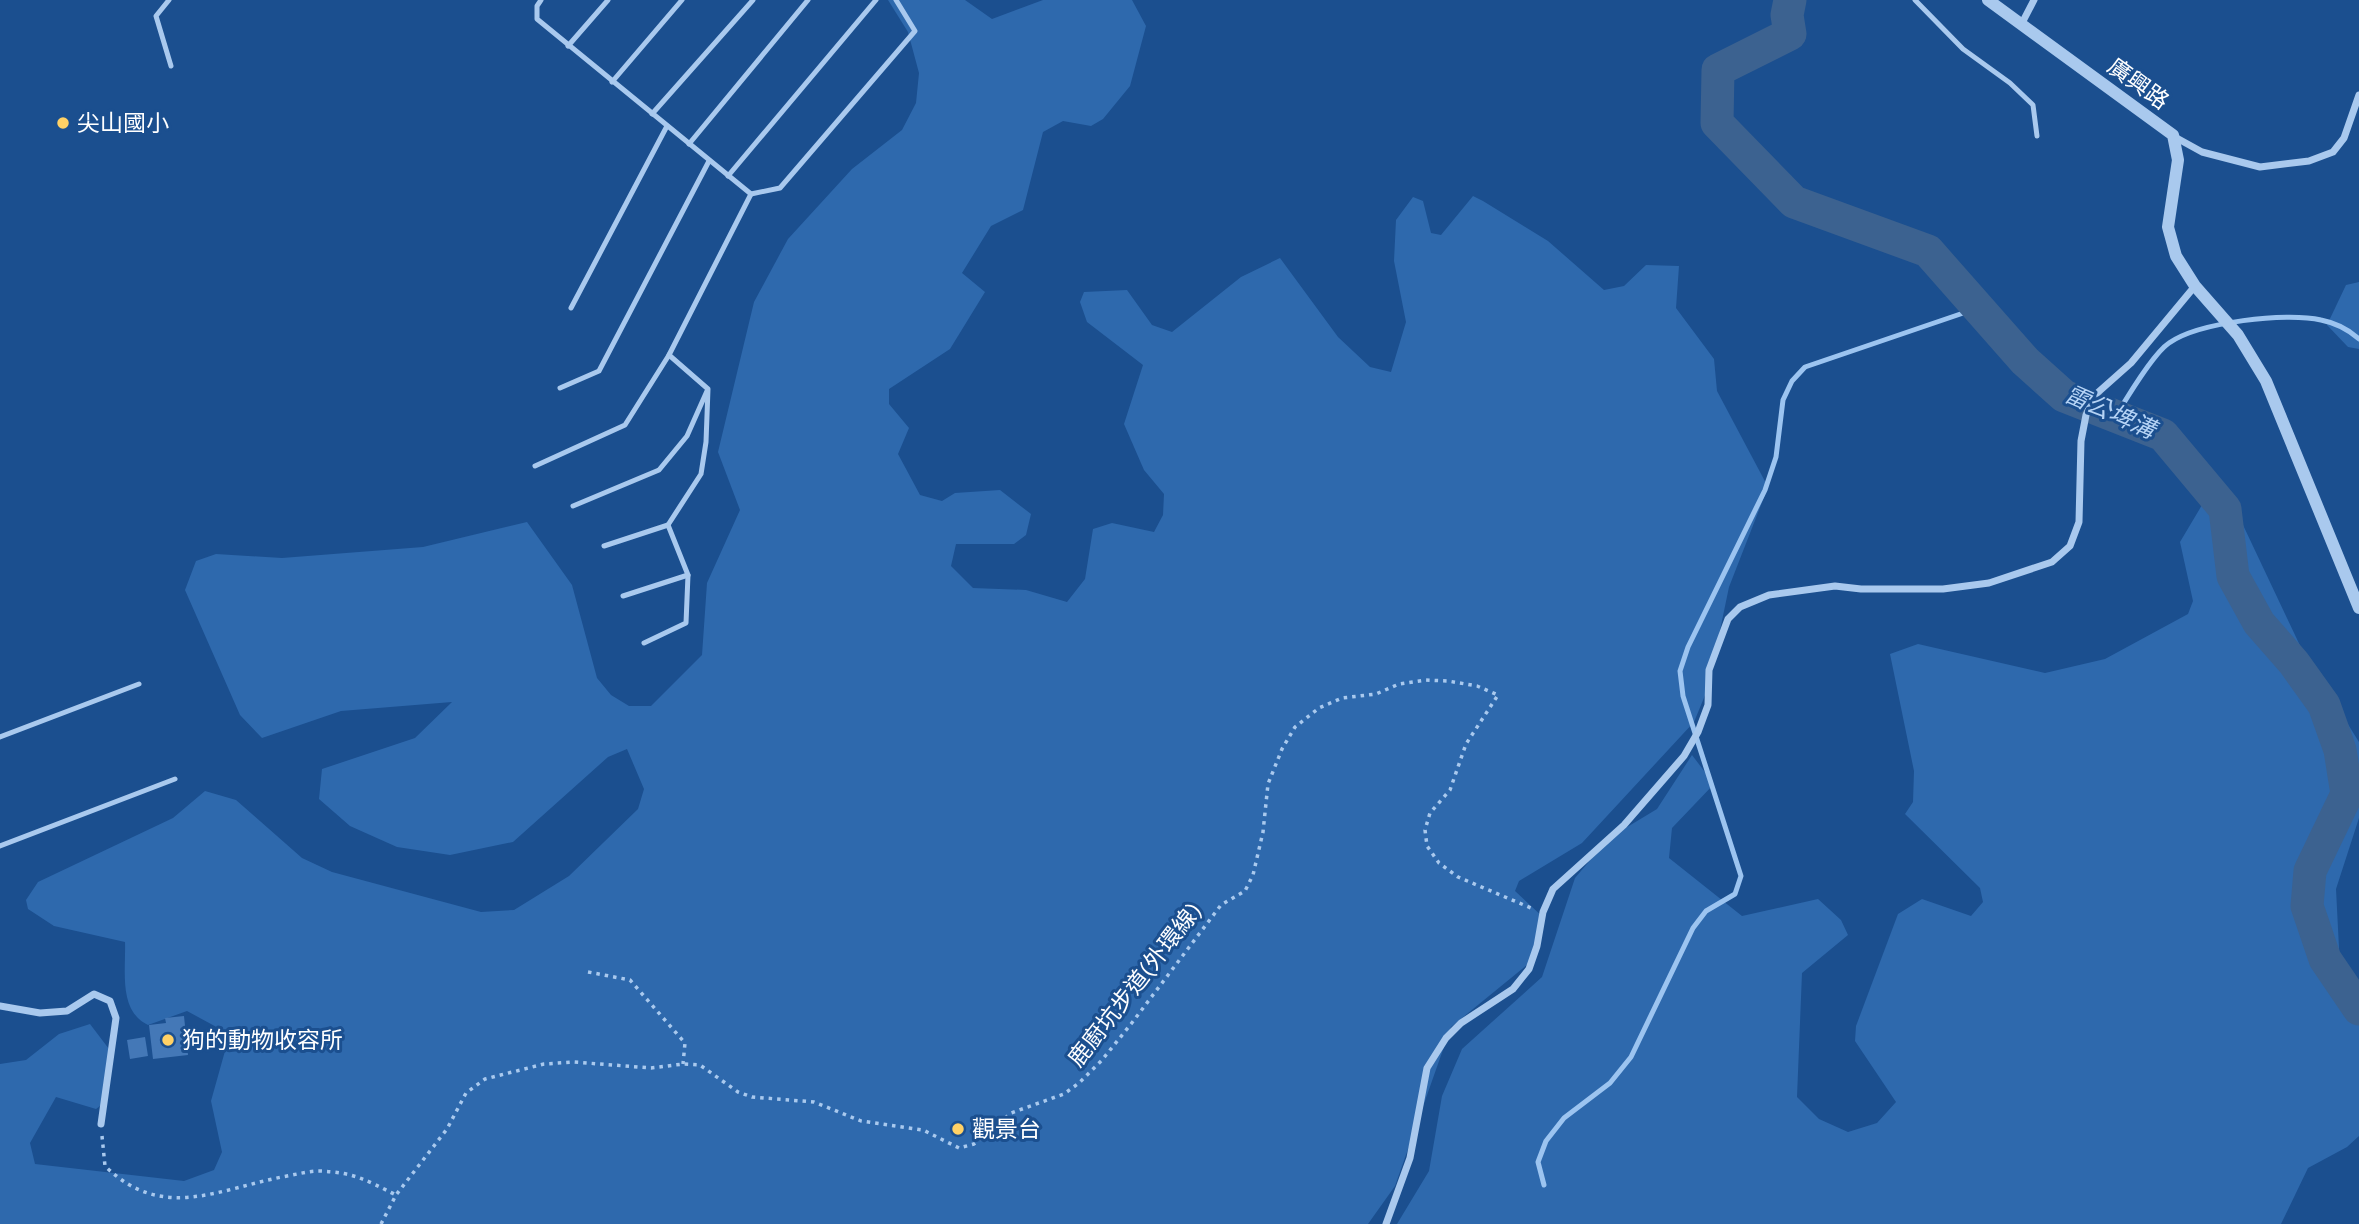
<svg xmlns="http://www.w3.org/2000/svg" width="2359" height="1224" font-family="'Work Sans','Noto Sans TC',sans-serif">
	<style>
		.green { fill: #2e69ad }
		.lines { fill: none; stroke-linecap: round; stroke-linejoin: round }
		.stream { stroke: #9cc4f0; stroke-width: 5 }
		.river { stroke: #3c6290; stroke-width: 33 }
		.building { fill: #4478b7 }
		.path { stroke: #a9c9ee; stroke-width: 3.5; stroke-dasharray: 3.5 5; stroke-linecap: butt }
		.service { stroke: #a9c9ee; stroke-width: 5 }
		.minor { stroke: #a9c9ee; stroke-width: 7 }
		.tertiary { stroke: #a9c9ee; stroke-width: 12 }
		.poi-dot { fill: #ffd166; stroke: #1b4f8f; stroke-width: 2.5 }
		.labels { text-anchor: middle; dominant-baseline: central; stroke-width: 6; stroke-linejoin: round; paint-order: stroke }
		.street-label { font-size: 23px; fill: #fff; stroke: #1b4f8f }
		.poi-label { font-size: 23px; fill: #fff; stroke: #1b4f8f; text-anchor: start }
		.water-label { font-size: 24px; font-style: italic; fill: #b5d3f5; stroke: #1b4f8f }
	</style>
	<rect width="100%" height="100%" fill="#1b4f8f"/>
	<g class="green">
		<path d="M888 0H965L992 19 1043 0H1132L1146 26 1130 86 1103 119 1091 126 1063 121 1043 132 1023 210 991 226 962 273 985 292 950 349 889 389V404L909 428 898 454 920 495 942 501 955 493 1000 490 1031 514 1026 535 1014 544H956L951 566 973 588 1026 590 1067 602 1085 579 1093 529 1112 523 1154 532 1163 515 1164 494 1144 470 1124 424 1143 365 1087 322 1080 302 1084 292 1127 290 1152 325 1172 332 1241 277 1280 258 1338 337 1370 367 1391 372 1406 322 1394 261 1396 220 1413 197 1423 201 1431 233 1441 235 1473 196 1483 201 1548 241 1604 290 1624 286 1646 265 1679 266 1676 308 1714 359 1717 391 1768 487 1729 587 1708 688 1694 722 1582 843 1519 881 1515 891 1544 918 1533 960 1451 1027 1395 1186 1368 1224H0V1064L26 1060 59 1034 90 1024 109 1049 104 1103 96 1109 56 1097 30 1143 35 1164 184 1181 214 1170 222 1152 211 1101 225 1051 222 1030 187 1011 148 1025C118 1011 126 970 125 942L54 926 28 909 26 900 38 882 173 818 205 791 236 800 302 858 332 872 481 912 514 910 569 876 638 809 644 789 627 749 608 757 513 842 450 855 397 847 350 826 319 799 322 769 415 738 452 702 341 711 262 738 240 715 185 590 196 561 216 554 282 558 423 547 527 522 572 585 597 678 611 695 629 706H651L702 655 707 583 740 510 718 452 754 302 788 239 852 169 902 130 916 103 919 73 908 32Z"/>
		<polygon points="2359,282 2359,349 2348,347 2327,325 2346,285"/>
		<polygon points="2202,505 2243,525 2304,654 2359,742 2359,818 2336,889 2340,968 2359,1001 2359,1136 2347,1147 2308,1168 2281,1224 1397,1224 1429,1171 1442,1096 1462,1049 1542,977 1575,878 1609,838 1657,809 1692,755 1714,784 1672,828 1669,858 1742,916 1818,899 1841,920 1848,935 1802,973 1797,1097 1819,1119 1848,1132 1877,1123 1896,1102 1855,1041 1856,1026 1898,914 1922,899 1971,916 1983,902 1980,888 1905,814 1913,802 1914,771 1890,654 1918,644 2045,673 2105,659 2188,614 2193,601 2180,542"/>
	</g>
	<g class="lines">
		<g class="stream">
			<path d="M2116 416C2126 399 2154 353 2169 343 2199 322 2286 312 2321 320 2336 323 2348 329 2359 339"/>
			<polyline points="1544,1185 1538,1162 1546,1141 1564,1118 1610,1083 1631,1057 1693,928 1706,911 1735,894 1741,876 1683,696 1680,671 1688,647 1765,490 1776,457 1783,400 1792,381 1805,367 1978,308"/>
		</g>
		<polyline class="river" points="1790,0 1787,15 1790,34 1718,70 1717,123 1794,202 1928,251 2025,361 2064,396 2163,435 2225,509 2233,576 2259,623 2294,663 2324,705 2340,750 2347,794 2310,871 2307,906 2325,959 2359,1009"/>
	</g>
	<g class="building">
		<polygon points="184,1016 188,1055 153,1059 149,1025 166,1023 165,1018"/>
		<polygon points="145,1037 148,1056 130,1059 127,1040"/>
	</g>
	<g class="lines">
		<g class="path">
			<polyline points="588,972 630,980 685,1043 683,1064"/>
			<path d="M102 1136 105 1166C163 1223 220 1188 287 1176 298 1174 309 1171 319 1171 353 1172 366 1180 396 1195"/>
			<polyline points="381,1224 396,1195 447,1129 466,1093 485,1079 544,1064 574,1062 651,1068 683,1064 700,1065 738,1092 752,1097 814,1102 861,1121 923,1130 959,1148 974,1144 1011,1113 1064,1094 1079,1083 1102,1060 1131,1024 1221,905 1245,891 1253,875 1263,832 1268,784 1282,749 1295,727 1319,708 1342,698 1376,694 1399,684 1426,680 1448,681 1477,686 1498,695 1466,744 1450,790 1430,813 1425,830 1427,846 1439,863 1458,877 1531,908"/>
		</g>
		<g class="service">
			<polyline points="169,0 156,16 171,66"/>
			<polyline points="541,0 537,6 537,19 751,194 669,355 708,389 706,442 701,474 668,525 688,575 686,623 644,643"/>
			<polyline points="1915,0 1963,49 2010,83 2033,105 2037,136"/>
			<polyline points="568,46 608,0"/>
			<polyline points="612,82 682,0"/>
			<polyline points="652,114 753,0"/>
			<polyline points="689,144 808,0"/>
			<polyline points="728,176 876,0"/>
			<polyline points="751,194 780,188 915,31 896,0"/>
			<polyline points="571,308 667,126"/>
			<polyline points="560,388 599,371 709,161"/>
			<polyline points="535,466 625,425 669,355"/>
			<polyline points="573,506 659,470 687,436 707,391"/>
			<polyline points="604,546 668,525"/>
			<polyline points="623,596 688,575"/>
			<polyline points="0,737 139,684"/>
			<polyline points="0,846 175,779"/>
		</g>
		<g class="minor">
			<polyline points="2021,25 2034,0"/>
			<polyline points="2173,136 2202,152 2260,167 2309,161 2333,152 2344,138 2359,95"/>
			<polyline points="0,1006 40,1013 67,1011 94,994 110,1001 116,1018 101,1124"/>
			<polyline points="1386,1224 1410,1158 1427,1068 1446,1038 1461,1023 1513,989 1529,969 1537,946 1543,912 1553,889 1624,825 1684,756 1698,732 1708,705 1709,670 1728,619 1740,607 1769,595 1835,586 1861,589 1943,589 1989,583 2052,562 2070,546 2079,522 2081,441 2086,415 2095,395 2131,363 2195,286"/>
		</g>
		<polyline class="tertiary" points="1988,0 2173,135 2178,160 2168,227 2176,256 2195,286 2238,335 2266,381 2359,608"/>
	</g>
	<g class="poi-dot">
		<circle cx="63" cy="123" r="7"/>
		<circle cx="168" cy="1040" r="7"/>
		<circle cx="958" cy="1129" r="7"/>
	</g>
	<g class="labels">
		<g class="street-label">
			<text transform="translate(2138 84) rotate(36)">廣興路</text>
			<text transform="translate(1135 985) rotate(-52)">鹿廚坑步道(外環線)</text>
		</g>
		<g class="poi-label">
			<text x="77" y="123">尖山國小</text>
			<text x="182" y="1040">狗的動物收容所</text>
			<text x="972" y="1129">觀景台</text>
		</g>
		<g class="water-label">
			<text transform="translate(2110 412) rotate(24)">雷公埤溝</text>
		</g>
	</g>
</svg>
